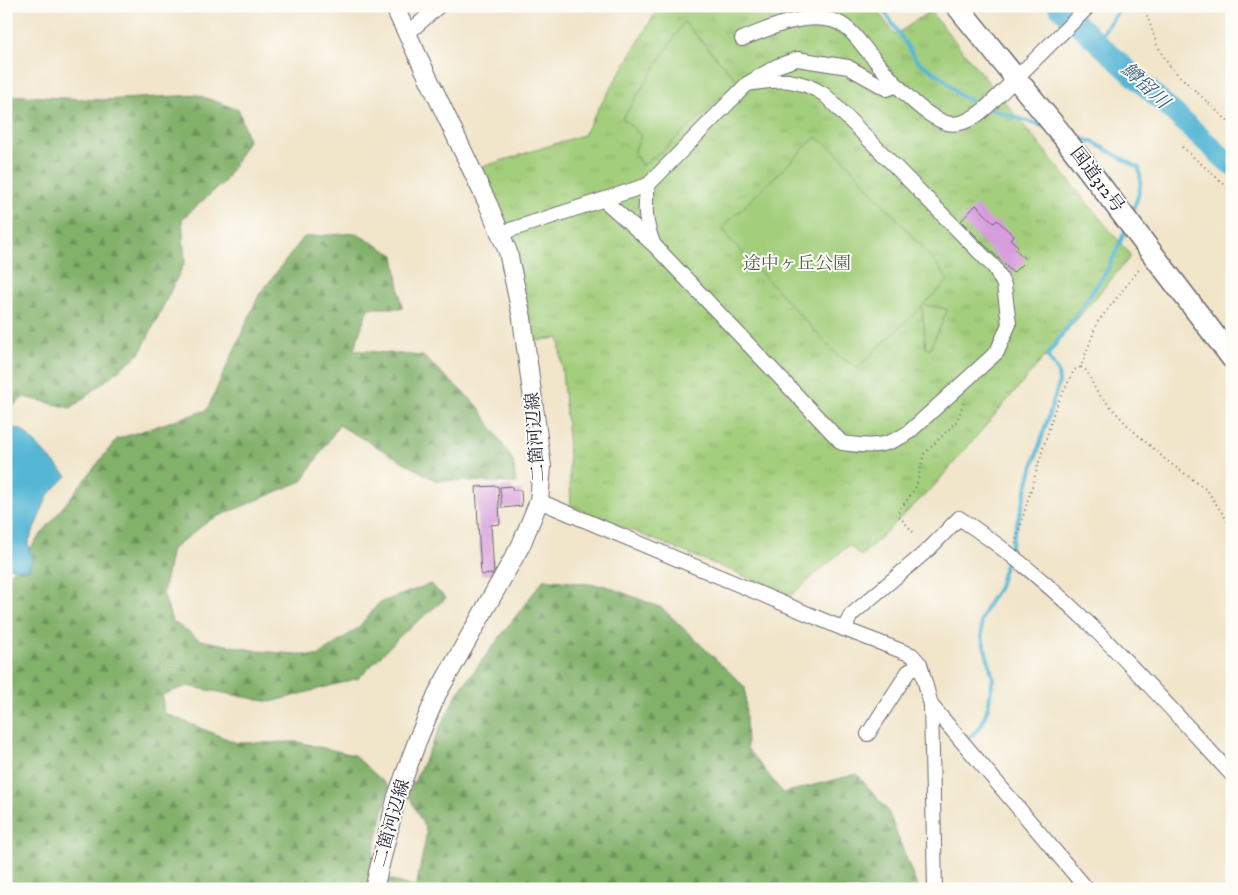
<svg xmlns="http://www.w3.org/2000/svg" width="1238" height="895" font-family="'IM FELL DW Pica','Noto Serif JP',serif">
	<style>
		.grass { fill: url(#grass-tufts); stroke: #62785b }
		.forest { fill: url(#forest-firs); stroke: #526a53 }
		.pitch { fill: #a3ce7b; stroke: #62785b }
		.water { fill: #56b7d5; stroke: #3c6c88 }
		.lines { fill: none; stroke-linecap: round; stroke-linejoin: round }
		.stream { stroke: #56b7d5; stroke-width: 4 }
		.river { stroke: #56b7d5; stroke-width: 21 }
		.building { fill: #d69cdb }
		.minor-casing { stroke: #6a666d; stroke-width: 16 }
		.major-casing { stroke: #6a666d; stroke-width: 20 }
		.highway-casing { stroke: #6a666d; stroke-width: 24 }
		.path { stroke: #6a666d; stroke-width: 2; stroke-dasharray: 1 4; stroke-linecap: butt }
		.minor { stroke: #fff; stroke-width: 14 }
		.major { stroke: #fff; stroke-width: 18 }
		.highway { stroke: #fff; stroke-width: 21 }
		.labels { text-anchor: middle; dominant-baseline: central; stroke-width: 4; stroke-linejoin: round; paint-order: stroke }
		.street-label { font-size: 18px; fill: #22223b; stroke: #fdfcf7 }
		.park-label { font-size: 18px; fill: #4f5e51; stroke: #fdfcf7 }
		.water-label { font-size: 19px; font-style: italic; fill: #375e79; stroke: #fdfcf7 }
	</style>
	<defs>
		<pattern id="grass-tufts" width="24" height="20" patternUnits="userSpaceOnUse" patternTransform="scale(1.25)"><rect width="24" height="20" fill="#a3ce7b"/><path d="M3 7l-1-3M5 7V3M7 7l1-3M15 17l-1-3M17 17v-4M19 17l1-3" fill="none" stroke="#8cb16b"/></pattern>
		<pattern id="forest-firs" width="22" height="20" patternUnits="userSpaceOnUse" patternTransform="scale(1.25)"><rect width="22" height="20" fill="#82b16b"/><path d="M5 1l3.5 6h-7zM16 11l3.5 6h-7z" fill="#6a9059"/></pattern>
	</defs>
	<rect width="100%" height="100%" fill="#fdfcf7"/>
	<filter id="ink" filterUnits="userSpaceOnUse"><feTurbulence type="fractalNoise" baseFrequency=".02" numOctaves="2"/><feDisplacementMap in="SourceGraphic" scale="10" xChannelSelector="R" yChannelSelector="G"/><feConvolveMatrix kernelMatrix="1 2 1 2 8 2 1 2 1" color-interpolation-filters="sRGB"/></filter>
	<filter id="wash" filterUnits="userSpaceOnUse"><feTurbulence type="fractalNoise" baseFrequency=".0096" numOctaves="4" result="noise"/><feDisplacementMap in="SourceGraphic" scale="20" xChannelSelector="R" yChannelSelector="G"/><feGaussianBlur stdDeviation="1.12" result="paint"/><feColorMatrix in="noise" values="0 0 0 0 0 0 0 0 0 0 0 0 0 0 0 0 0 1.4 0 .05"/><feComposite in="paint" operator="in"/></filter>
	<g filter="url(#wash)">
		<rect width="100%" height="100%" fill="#f1e5ca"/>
		<polygon class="grass" points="668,6 874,6 895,35 930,11 1131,256 933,487 861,556 849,545 791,595 571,506 568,437 559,338 533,341 521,272 504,218 479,168 583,135 656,12"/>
		<g class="forest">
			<polygon points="6,95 102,100 198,95 239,110 248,140 225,181 182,219 185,262 140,353 71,408 24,397 6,411"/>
			<polygon points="355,233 394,255 402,308 368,308 354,350 423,356 478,406 513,461 516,483 435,480 339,425 302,481 210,520 172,549 163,593 172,621 200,640 259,651 318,656 358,628 379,603 430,584 446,598 401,635 359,678 271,702 187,686 162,695 164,713 237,743 298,742 354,755 389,787 369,872 416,888 427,832 408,794 456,695 544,579 606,586 662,608 745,687 747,748 783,793 857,774 888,811 918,889 6,889 6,576 8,576 117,439 207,410 259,295 304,237"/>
		</g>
		<g class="pitch">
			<polygon points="684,22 738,81 668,146 642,166 634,152 641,136 623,118"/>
			<polygon points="816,137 836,151 936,263 948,281 923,305 948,309 930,349 926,348 922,306 857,368 838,356 729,238 723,227"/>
		</g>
		<polygon class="water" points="6,427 21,429 67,476 48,495 28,543 32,561 28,570 6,567"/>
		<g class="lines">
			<g class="stream">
				<polyline points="881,6 917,61 943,78 959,95 981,106"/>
				<polyline points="1096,42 1122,6"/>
				<polyline points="990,109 1045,127"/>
				<path d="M1074 136 1093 142 1139 168C1143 187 1138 198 1131 215"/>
				<polyline points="1010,549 1031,472 1059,383 1058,372 1048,357 1049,353 1107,271 1126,229"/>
				<polyline points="967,740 981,726 988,707 993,678 982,637 981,621 987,606 999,587 1007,558"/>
			</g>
			<polyline class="river" points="1058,6 1232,166"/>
		</g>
		<g id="blocks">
			<g class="building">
				<polygon points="976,205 994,223 997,220 1014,236 1010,239 1018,246 1015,249 1026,260 1013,273 961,221"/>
				<polygon points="498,486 500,524 491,525 494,574 481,575 476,487"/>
				<polygon points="512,486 512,490 521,490 522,506 502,508 500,487"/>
			</g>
		</g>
	</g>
	<g filter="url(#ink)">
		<use href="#blocks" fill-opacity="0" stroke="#6a666d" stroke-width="1"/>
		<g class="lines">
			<g class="minor-casing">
				<g id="minor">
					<polyline points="407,34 439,6"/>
					<path d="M742 39C770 28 801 13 831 20 848 24 858 40 868 52 887 74 919 115 947 123 963 127 978 115 988 106L1089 6"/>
					<path d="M648 185C644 207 645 222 653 243"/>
					<path d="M604 200 655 246 842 443C869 447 886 448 909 432L997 352 1009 324 1004 285 995 268 825 95C797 77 780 79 747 84"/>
					<polyline points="501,233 648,185 747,84 777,66 797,59 848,67 887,89 897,85"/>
					<polyline points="539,501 844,629 912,655 920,664 931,705 935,889"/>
					<path d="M844 629 851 615 929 549 959 518C1063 585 1149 685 1232 775"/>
					<polyline points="931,705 1087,889"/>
					<polyline points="868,734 908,672 920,664"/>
				</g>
			</g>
			<g class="major-casing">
				<polyline id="major" points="374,889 397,796 418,739 437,694 521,545 539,501 542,467 522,318 508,252 488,204 394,6"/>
			</g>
			<g class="highway-casing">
				<polyline id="highway" points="957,6 1062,135 1232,358"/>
			</g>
			<g class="path">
				<polyline points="1144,6 1157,45 1170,67 1232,125"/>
				<polyline points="1182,147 1232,191"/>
				<polyline points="1081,367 1087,371 1096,391 1130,428 1166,460 1207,490 1232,528"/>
				<polyline points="913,532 898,515 899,511 916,487 924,454 957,421 965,399"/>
				<polyline points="1015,544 1054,411 1074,370 1081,367 1097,323 1141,267"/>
			</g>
			<use href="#minor" class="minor"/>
			<use href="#major" class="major"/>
			<use href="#highway" class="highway"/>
		</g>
	</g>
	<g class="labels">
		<g class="street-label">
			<text transform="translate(1097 180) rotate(53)">国道312号</text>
			<text transform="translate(536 437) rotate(-94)">二箇河辺線</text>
			<text transform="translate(392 823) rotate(-74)">二箇河辺線</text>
		</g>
		<g class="park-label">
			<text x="797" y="264">途中ヶ丘公園</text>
		</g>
		<g class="water-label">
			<text transform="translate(1145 86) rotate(43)">鱒留川</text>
		</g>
	</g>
	<rect width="1238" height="895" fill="none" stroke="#fdfcf7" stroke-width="25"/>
</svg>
